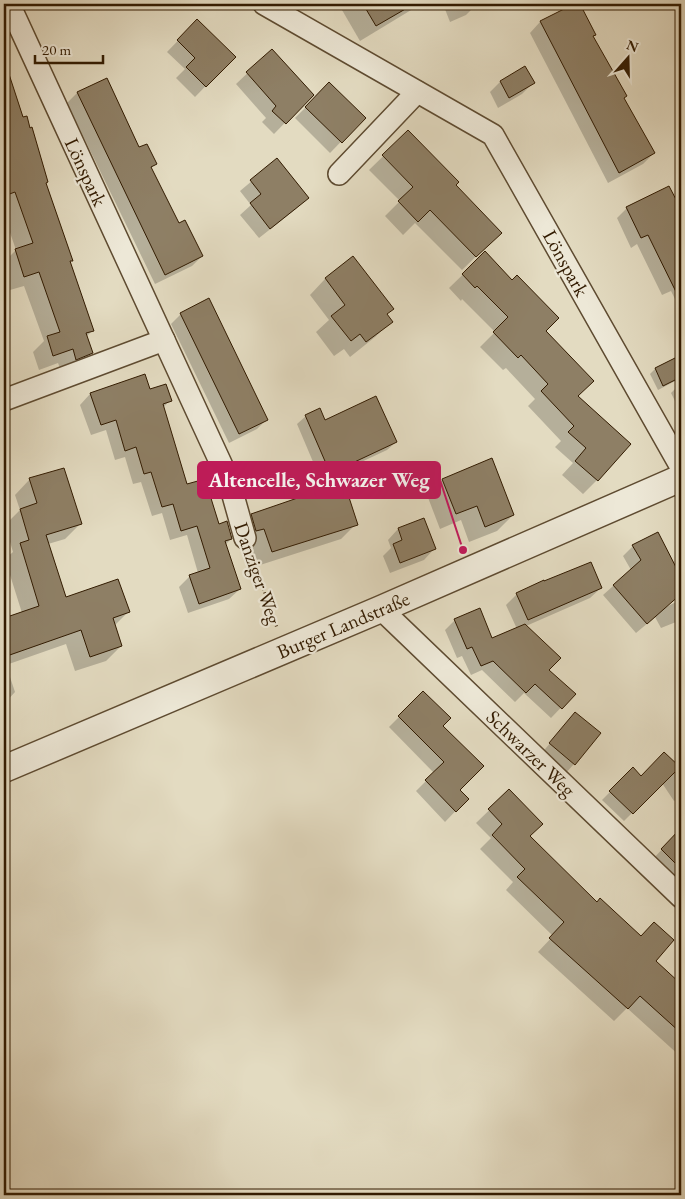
<svg xmlns="http://www.w3.org/2000/svg" width="685" height="1199" font-family="'EB Garamond',serif">
	<style>
		.shadow { fill: #0003; fill-rule: evenodd }
		.building { fill: #8e7f65; stroke: #321b01 }
		.lines { fill: none; stroke-linecap: round; stroke-linejoin: round }
		.minor-casing { stroke: #5e4b31; stroke-width: 24 }
		.tertiary-casing { stroke: #5e4b31; stroke-width: 29 }
		.path { stroke: #321b01; stroke-width: 3; stroke-dasharray: 1 2.5; stroke-linecap: butt }
		.minor { stroke: #ede8d7; stroke-width: 21 }
		.tertiary { stroke: #ede8d7; stroke-width: 26 }
		.labels { text-anchor: middle; dominant-baseline: central; stroke-width: 4.5; stroke-linejoin: round; paint-order: stroke }
		.street-label { font-size: 20px; fill: #321b01; stroke: #ede8d7 }
		.leader { fill: none; stroke: #c2185b; stroke-width: 2 }
		.callout-dot { fill: #c2185b; stroke: #ede8d7; stroke-width: 2 }
		.callout { fill: #c2185b; stroke: #c2185b; stroke-width: 2 }
		.callout-label { font-size: 21px; text-anchor: middle; font-weight: bold; fill: #fff }
	</style>
	<rect width="100%" height="100%" fill="#e3dbc1"/>
	<filter id="stains"><feTurbulence type="fractalNoise" baseFrequency=".004" numOctaves="4"/><feColorMatrix values="0 0 0 0 .2 0 0 0 0 .09 0 0 0 0 .02 0 0 0 .5 -.17"/></filter>
	<radialGradient id="worn" r=".72"><stop offset=".6" stop-color="#630" stop-opacity="0"/><stop offset="1" stop-color="#630" stop-opacity=".3"/></radialGradient>
	<g class="shadow">
		<polygon points="349,4 421,4 360,41 342,10"/>
		<polygon points="443,4 477,4 466,15 450,22"/>
		<polygon points="576,4 578,4 594,34 592,37 623,98 654,153 643,164 608,183 530,33 540,22"/>
		<polygon points="197,21 234,57 195,97 176,78 185,69 167,52"/>
		<polygon points="272,50 312,95 274,134 262,122 266,118 236,84"/>
		<polygon points="4,60 71,260 69,262 93,330 86,337 92,353 78,367 62,373 58,363 39,370 33,352 44,341 24,286 10,290 4,272 4,262 16,250 4,215"/>
		<polygon points="524,68 533,83 522,94 498,108 490,92 500,82"/>
		<polygon points="106,80 139,149 155,164 150,169 178,225 202,256 192,266 155,284 67,103 77,93"/>
		<polygon points="329,84 364,118 330,153 295,118"/>
		<polygon points="408,132 454,185 500,233 462,270 415,223 403,235 385,216 400,201 369,170"/>
		<polygon points="277,160 307,198 296,209 259,238 240,215 251,205 240,191"/>
		<polygon points="669,187 681,214 681,311 671,291 662,295 637,244 631,248 617,218 627,208"/>
		<polygon points="485,253 544,331 576,397 597,480 583,494 562,475 573,463 555,447 561,441 528,406 535,399 506,368 503,370 480,347 495,332 462,299 461,301 449,288"/>
		<polygon points="353,258 391,322 375,337 350,357 344,349 334,356 316,332 329,320 310,295 325,279"/>
		<polygon points="181,314 266,420 257,429 229,443 171,324"/>
		<polygon points="678,358 681,366 681,378 658,390 650,374 655,369"/>
		<polygon points="144,376 149,391 170,400 163,408 186,486 218,526 231,539 225,545 240,589 229,599 188,613 179,587 190,576 198,573 187,535 170,540 162,513 152,516 141,482 133,484 125,457 115,460 106,430 91,435 80,405 90,394"/>
		<polygon points="681,383 681,413 671,393"/>
		<polygon points="306,416 325,421 396,442 387,450 342,471 337,477 322,483 297,424"/>
		<polygon points="30,479 80,524 65,539 48,544 65,598 128,612 114,626 121,646 106,661 75,671 66,644 6,665 15,692 4,704 4,623 22,613 5,559 13,552 5,525 20,510 15,495"/>
		<polygon points="442,480 513,515 497,531 469,542 461,520 440,529 427,495"/>
		<polygon points="252,515 356,524 341,539 257,566 249,543 237,530"/>
		<polygon points="398,529 434,549 424,560 390,573 383,556 391,548 388,540"/>
		<path d="M657 534 681 580V620L661 628 655 617 636 633 603 595 631 570 623 556 633 546ZM675 598 676 602 666 607Z"/>
		<polygon points="601,588 590,598 526,626 547,670 574,694 551,718 524,693 515,702 482,670 471,675 462,656 457,658 445,630 455,620 492,640 517,629 506,605 517,594"/>
		<polygon points="423,693 442,726 458,790 467,799 445,822 416,791 434,773 389,727"/>
		<polygon points="575,714 574,764 564,775 540,755"/>
		<polygon points="664,754 679,768 681,766 681,796 674,801 662,783 624,821 602,800 633,769 641,777"/>
		<polygon points="509,791 529,836 654,961 681,985 681,1057 627,1008 614,1021 538,952 553,936 506,890 513,882 480,849 491,838 476,823"/>
		<polygon points="681,829 681,888 652,860"/>
	</g>
	<g class="building">
		<polygon points="363,4 414,4 376,26"/>
		<polygon points="574,4 580,4 596,35 593,36 627,96 624,98 655,153 619,173 540,21"/>
		<polygon points="197,19 236,57 206,87 186,67 195,58 177,40"/>
		<polygon points="272,49 314,95 286,124 272,111 276,106 246,72"/>
		<polygon points="525,66 535,83 509,98 500,81"/>
		<polygon points="7,68 23,117 27,116 30,128 32,127 48,182 46,183 73,261 70,261 94,331 86,333 93,353 76,360 73,349 53,356 47,336 60,332 39,272 24,277 15,249 33,243 15,192 4,196 4,69"/>
		<polygon points="107,78 139,147 147,144 157,164 151,167 179,223 185,220 203,256 165,275 77,92"/>
		<polygon points="329,82 366,118 342,143 305,107"/>
		<polygon points="408,130 459,182 456,185 502,233 476,257 430,210 418,222 398,201 413,187 382,155"/>
		<polygon points="277,158 309,198 270,229 250,203 261,194 250,180"/>
		<polygon points="669,186 681,209 681,302 648,235 641,238 626,207"/>
		<polygon points="485,251 512,280 517,275 559,318 546,331 594,381 578,396 631,444 598,481 575,461 586,448 568,432 574,426 541,391 548,384 521,355 518,358 493,332 508,317 477,286 475,288 462,274"/>
		<polygon points="353,256 394,309 387,314 393,322 366,342 360,334 351,341 331,316 345,305 325,278"/>
		<polygon points="209,298 268,420 239,434 180,313"/>
		<polygon points="681,355 681,377 663,386 655,368"/>
		<polygon points="145,374 150,389 166,384 172,401 163,404 187,484 205,479 219,524 227,521 232,539 225,541 241,589 199,604 189,575 210,568 197,526 181,531 173,504 162,507 151,472 144,474 136,447 125,451 116,420 101,425 90,393"/>
		<polygon points="376,396 397,442 346,466 347,469 331,475 305,415 320,408 325,420"/>
		<polygon points="492,458 514,515 485,527 477,506 456,514 442,479"/>
		<polygon points="64,468 82,524 46,535 66,597 118,579 130,612 113,618 122,646 90,657 81,630 4,657 4,618 39,606 20,543 29,540 20,509 37,503 29,478"/>
		<polygon points="344,482 358,525 272,552 264,529 256,531 251,514"/>
		<polygon points="424,518 436,549 400,563 393,544 402,540 398,528"/>
		<polygon points="658,532 681,577 681,594 647,624 613,585 641,560 632,545"/>
		<polygon points="591,562 602,588 528,620 516,593 544,580 544,581"/>
		<polygon points="480,608 492,638 525,624 561,658 549,670 576,694 562,709 535,684 526,693 493,661 481,666 472,647 467,649 454,619"/>
		<polygon points="423,691 451,718 443,726 484,766 460,790 469,799 456,812 425,780 444,762 398,716"/>
		<polygon points="575,712 601,733 575,765 549,743"/>
		<polygon points="664,752 680,767 633,814 609,791 633,767 641,776"/>
		<polygon points="509,789 543,824 530,836 597,902 600,898 641,936 654,922 674,940 656,961 681,984 681,1033 640,996 628,1009 549,938 564,922 517,877 525,869 492,835 502,824 488,809"/>
		<polygon points="681,828 681,869 661,849"/>
	</g>
	<g class="lines">
		<g class="minor-casing">
			<g id="minor">
				<polyline points="9,4 229,481 245,538"/>
				<polyline points="264,4 493,135 681,467"/>
				<polyline points="339,174 417,92"/>
				<polyline points="4,400 164,340"/>
				<polyline points="381,609 681,897"/>
			</g>
		</g>
		<g class="tertiary-casing">
			<polyline id="tertiary" points="4,769 381,609 681,478"/>
		</g>
		<polyline class="path" points="252,556 277,628"/>
		<use href="#minor" class="minor"/>
		<use href="#tertiary" class="tertiary"/>
	</g>
	<g class="labels">
		<g class="street-label">
			<text transform="translate(86 172) rotate(65)">Lönspark</text>
			<text transform="translate(566 263) rotate(61)">Lönspark</text>
			<text transform="translate(258 573) rotate(71)">Danziger Weg</text>
			<text transform="translate(343 625) rotate(-23)">Burger Landstraße</text>
			<text transform="translate(531 753) rotate(44)">Schwarzer Weg</text>
		</g>
	</g>
	<path class="leader" d="M463 550L440 480"/>
	<circle class="callout-dot" cx="463" cy="550" r="5"/>
	<rect class="callout" x="198" y="462" width="242" height="36" rx="5"/>
	<g class="callout-label">
		<text x="319" y="487">Altencelle, Schwazer Weg</text>
	</g>
	<rect width="685" height="1199" fill="none" stroke="#e3dbc1" stroke-width="20"/>
	<rect x="5" y="5" width="675" height="1189" fill="none" stroke="#321b01" stroke-width="2.5"/>
	<rect x="10" y="10" width="665" height="1179" fill="none" stroke="#321b01"/>
	<g transform="translate(628 58) rotate(20)" stroke="#ede8d7" stroke-width="4" paint-order="stroke">
	<path d="M0-4L9 19L0 12L-9 19Z" fill="#321b01"/>
	<text y="-8" font-size="14" font-weight="bold" text-anchor="middle" fill="#321b01">N</text>
	</g>
	<path d="M35 55v8h68v-8" fill="none" stroke="#321b01" stroke-width="2.5"/>
	<text x="42" y="55" font-size="15" fill="#321b01" stroke="#ede8d7" stroke-width="4" paint-order="stroke">20 m</text>
	<rect width="100%" height="100%" filter="url(#stains)"/>
	<rect width="100%" height="100%" fill="url(#worn)"/>
</svg>
